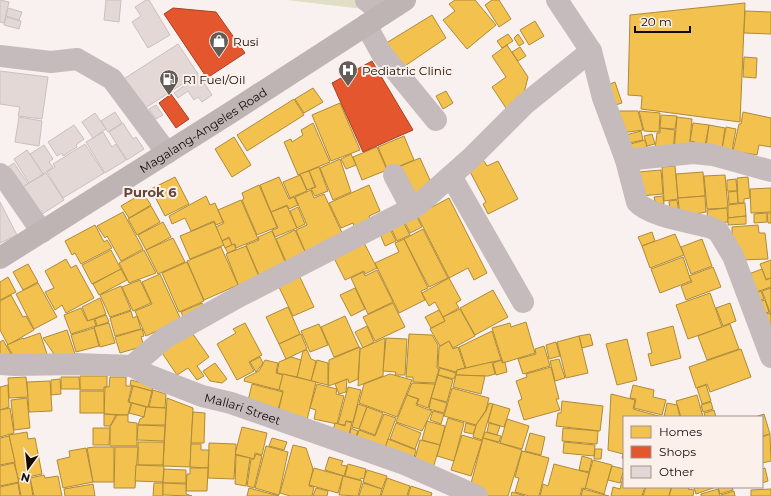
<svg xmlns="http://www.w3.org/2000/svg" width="771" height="496" font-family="Montserrat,sans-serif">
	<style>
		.grass { fill: #e0dec5 }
		.homes { fill: #f2c14e; stroke: #af8a39 }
		.shops { fill: #e4572e; stroke: #a64022 }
		.building { fill: #e4d8d6; stroke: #c9c1bf }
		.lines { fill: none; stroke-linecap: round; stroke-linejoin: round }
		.minor { stroke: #c5bbbc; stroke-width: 22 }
		.major { stroke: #beb4b4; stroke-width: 22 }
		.labels { text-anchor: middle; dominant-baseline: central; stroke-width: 4; stroke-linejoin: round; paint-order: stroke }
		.poi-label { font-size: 12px; fill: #140b07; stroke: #fcf0eb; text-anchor: start }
		.street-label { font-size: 12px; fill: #140b07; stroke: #fcf0eb }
		.neighbourhood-label { font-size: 13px; font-weight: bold; fill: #5e473c; stroke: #fcf0eb }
	</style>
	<rect width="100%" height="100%" fill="#f8f1ef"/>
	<polygon class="grass" points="287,0 397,0 380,11"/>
	<g class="homes">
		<polygon points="455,0 475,0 496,25 467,49 443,20 455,11 449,4"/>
		<polygon points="492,0 499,0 511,19 499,27 485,5"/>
		<polygon points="745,3 740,122 641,109 642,96 628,95 630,15"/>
		<polygon points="745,11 771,12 771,34 744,33"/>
		<polygon points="432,15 446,38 399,70 383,45"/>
		<polygon points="535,21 544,36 529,45 520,30"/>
		<polygon points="508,34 513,41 502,48 497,41"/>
		<polygon points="518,34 524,43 519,46 514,38"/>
		<polygon points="507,45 528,77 524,93 508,111 492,87 506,77 492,56"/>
		<polygon points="520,47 526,56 518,61 512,52"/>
		<polygon points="744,57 757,58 756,78 743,77"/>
		<polygon points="615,82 622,103 612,106 605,86"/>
		<polygon points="313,88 323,102 304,113 295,99"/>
		<polygon points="446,91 453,103 443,109 436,96"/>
		<polygon points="294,99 304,115 247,151 237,135"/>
		<polygon points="340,103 360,150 331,161 312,115"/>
		<polygon points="615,111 638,111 643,130 621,133"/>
		<polygon points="639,111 660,113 659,132 644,131"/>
		<polygon points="743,112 771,118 771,147 759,145 757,155 733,151 739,124 741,124"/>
		<polygon points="661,115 677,116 675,129 660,128"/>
		<polygon points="677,117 692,119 689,151 674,150"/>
		<polygon points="313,123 330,162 298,175 284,142 291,139 292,142 303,135 301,130"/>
		<polygon points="693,123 709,125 705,146 695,145 695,142 690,141"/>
		<polygon points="709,125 725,128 722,149 706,146"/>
		<polygon points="726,127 736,129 732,151 722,149"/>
		<polygon points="660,128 675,130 673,151 655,149 657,133 660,133"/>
		<polygon points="641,131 643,140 625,144 622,136"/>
		<polygon points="652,134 655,144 647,146 644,136"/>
		<polygon points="404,136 414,160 388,171 378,147"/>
		<polygon points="234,137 251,165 232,177 215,149"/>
		<polygon points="645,140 647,147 629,152 627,145"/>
		<polygon points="377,147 387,170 362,180 353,157"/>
		<polygon points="351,154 356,165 346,169 341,159"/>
		<polygon points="420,158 434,189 412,204 396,168"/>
		<polygon points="482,158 487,166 498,161 518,199 488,214 483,204 486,202 467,166"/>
		<polygon points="340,159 351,192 333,200 320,168"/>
		<polygon points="675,166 678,199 664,201 662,167"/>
		<polygon points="319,167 328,191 315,196 311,189 316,187 309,171"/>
		<polygon points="661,170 663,194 640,196 638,172"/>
		<polygon points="309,171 315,187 307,190 300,174"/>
		<polygon points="703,172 705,196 678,198 676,174"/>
		<polygon points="300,175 307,191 290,198 283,182"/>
		<polygon points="725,175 728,208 707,209 704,176"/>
		<polygon points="175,177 189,204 165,216 151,189"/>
		<polygon points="279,177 289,199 294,197 298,205 289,209 287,205 271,212 260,185"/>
		<polygon points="748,177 750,198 744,199 744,203 738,203 737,178"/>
		<polygon points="736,179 737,191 727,191 727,180"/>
		<polygon points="259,185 277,227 257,235 242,200 244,199 242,193"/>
		<polygon points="369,185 380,211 369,216 372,222 355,229 353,223 341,228 329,203"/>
		<polygon points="771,188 771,212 751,213 750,189"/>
		<polygon points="311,190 314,198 324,194 344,237 307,256 296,230 307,225 295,197"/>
		<polygon points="737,191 738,203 729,204 728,192"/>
		<polygon points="143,193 151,205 129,218 121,206"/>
		<polygon points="206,196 210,205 215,203 223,222 216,225 214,221 191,231 185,218 172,224 169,216"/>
		<polygon points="663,196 664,204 656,205 654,197"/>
		<polygon points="705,196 706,212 680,217 678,198"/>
		<polygon points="449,198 487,273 474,280 468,268 449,278 417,215"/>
		<polygon points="241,200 258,239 236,248 235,244 232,245 229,237 222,241 216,227 224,223 218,210"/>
		<polygon points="677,200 679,213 670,213 669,201"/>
		<polygon points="745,203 746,216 728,218 728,205"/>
		<polygon points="151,206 160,222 137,235 128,219"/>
		<polygon points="287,206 297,228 275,237 272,230 278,228 271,212"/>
		<polygon points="298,207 305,224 297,228 290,211"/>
		<polygon points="727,208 728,222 708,224 707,210"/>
		<polygon points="123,212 143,249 121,261 107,236 105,238 97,226"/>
		<polygon points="767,213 767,222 754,223 754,214"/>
		<polygon points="767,213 771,213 771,223 768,223"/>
		<polygon points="416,215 422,227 410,233 404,221"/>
		<polygon points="746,216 746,224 728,225 728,218"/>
		<polygon points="163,222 171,237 146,250 138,235"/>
		<polygon points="214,222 224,245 190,259 180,236"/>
		<polygon points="403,222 410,235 397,241 391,228"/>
		<polygon points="95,225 104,242 107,240 112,248 81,264 75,253 72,255 65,241"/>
		<polygon points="758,225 759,233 765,233 768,259 740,260 732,237 732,227"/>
		<polygon points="389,227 396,241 385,246 379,232"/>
		<polygon points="423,229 448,278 429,287 404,239"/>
		<polygon points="295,230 307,256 288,266 276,239"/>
		<polygon points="272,231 287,266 261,280 246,245 259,240 258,237"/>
		<polygon points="652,232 655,241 642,246 638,237"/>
		<polygon points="675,234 684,255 650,268 642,246"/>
		<polygon points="361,237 377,268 365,274 364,271 345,280 331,252"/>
		<polygon points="173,238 185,262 158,274 146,250"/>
		<polygon points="229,238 232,245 225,248 222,241"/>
		<polygon points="404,239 428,288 421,291 425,300 399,313 375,263 399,252 395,243"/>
		<polygon points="702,239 712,266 691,274 681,247"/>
		<polygon points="234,244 236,249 228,253 225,248"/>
		<polygon points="246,246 260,279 239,287 226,254"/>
		<polygon points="221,247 238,285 204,300 187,261"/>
		<polygon points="111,250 121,269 92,284 82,265"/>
		<polygon points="144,250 156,273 129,283 119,263"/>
		<polygon points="683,257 691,281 660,293 651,269"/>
		<polygon points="66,259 71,268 76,265 94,298 66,313 62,305 55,310 45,292 54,288 45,271"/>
		<polygon points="771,260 771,278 766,279 760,264"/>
		<polygon points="187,262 204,301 179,312 162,273"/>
		<polygon points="28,264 38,282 23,290 13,272"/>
		<polygon points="713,267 721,287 686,300 681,286 692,282 689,276"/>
		<polygon points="121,269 127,280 99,295 93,284"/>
		<polygon points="762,269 766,280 771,278 771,287 753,293 746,275"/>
		<polygon points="377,270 393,302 368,314 351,278 363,272 365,276"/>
		<polygon points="298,273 314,307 293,316 277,283"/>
		<polygon points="160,274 181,320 146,336 135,311 152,304 142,282"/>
		<polygon points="8,277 16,292 0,300 0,282"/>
		<polygon points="449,278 461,300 456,303 459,308 443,317 435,302 429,306 422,293"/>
		<polygon points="140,280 151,303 133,311 122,287"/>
		<polygon points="38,283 57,317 34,329 16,294"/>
		<polygon points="121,286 131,310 110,317 100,295"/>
		<polygon points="355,288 365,309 351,316 340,295"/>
		<polygon points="771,288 771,315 762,291"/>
		<polygon points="493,290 508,317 475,335 460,308"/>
		<polygon points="761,291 764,299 755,302 752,295"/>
		<polygon points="710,293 722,327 688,339 676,305"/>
		<polygon points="11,295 23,317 26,316 34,330 8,345 0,330 0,301"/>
		<polygon points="100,298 106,314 88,321 82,307"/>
		<polygon points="765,300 769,312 760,315 755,303"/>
		<polygon points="202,303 206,311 186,323 181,312"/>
		<polygon points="393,303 405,327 375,341 363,317"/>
		<polygon points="730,303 736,321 723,326 716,308"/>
		<polygon points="288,307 300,334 279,344 266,317"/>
		<polygon points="81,308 87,321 94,319 96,326 71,334 64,315"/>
		<polygon points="460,309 475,336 453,348 449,341 440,346 430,329 445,321 443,317"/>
		<polygon points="439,310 445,321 431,328 425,317"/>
		<polygon points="131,311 133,318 137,316 141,329 115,336 110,318"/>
		<polygon points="770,313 771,316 771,335 760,316"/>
		<polygon points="106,315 109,322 97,326 95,319"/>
		<polygon points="345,316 359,347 334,357 321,327"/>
		<polygon points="526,322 535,353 503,363 492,328 510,323 511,327"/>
		<polygon points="109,323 115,343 100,347 94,327"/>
		<polygon points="245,323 262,355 249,362 254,371 237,380 217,344 236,333 233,329"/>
		<polygon points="319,324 328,345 310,352 301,331"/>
		<polygon points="730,324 739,349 707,360 698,336"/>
		<polygon points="367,326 374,342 363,348 355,332"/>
		<polygon points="673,326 681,358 651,366 648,354 652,353 647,333"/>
		<polygon points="94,328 99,346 76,352 71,335"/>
		<polygon points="142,329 144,336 141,337 144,346 120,353 115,337"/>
		<polygon points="67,330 77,360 58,360 43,338"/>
		<polygon points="190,330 209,357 197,366 204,376 197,380 188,368 177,375 160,350"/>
		<polygon points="492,331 501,360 466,368 459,347"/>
		<polygon points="40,333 48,357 15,359 7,345 23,338 23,339"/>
		<polygon points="301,334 307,349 286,359 279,344"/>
		<polygon points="409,334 432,335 438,345 437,368 439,369 435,383 413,382 413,377 406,377"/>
		<polygon points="590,334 593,345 582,348 579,336"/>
		<polygon points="579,336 588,373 566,378 557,342"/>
		<polygon points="385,338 383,376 358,386 360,349"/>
		<polygon points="386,338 407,339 405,375 395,375 396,372 383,371"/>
		<polygon points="627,339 637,380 617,385 606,344"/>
		<polygon points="3,340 14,359 0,361 0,342"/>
		<polygon points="449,341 453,349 458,347 465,368 457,370 456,372 438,367 439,347"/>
		<polygon points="556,342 560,356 549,359 546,345"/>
		<polygon points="544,346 550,366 523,374 518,359 536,354 535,349"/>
		<polygon points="360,347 358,379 349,383 348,379 328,386 329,360"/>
		<polygon points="741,349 751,377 710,392 707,384 696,388 689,367"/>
		<polygon points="307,350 311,359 316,361 311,381 297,377 303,351"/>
		<polygon points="260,357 263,363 256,372 250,362"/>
		<polygon points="291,357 301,360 297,377 277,373 279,362"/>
		<polygon points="559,359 565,378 555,381 550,361"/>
		<polygon points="265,360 278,363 276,373 283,375 279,390 244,381 245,378 259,371"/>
		<polygon points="317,360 328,363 328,385 311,381"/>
		<polygon points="502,360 502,363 505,362 507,372 496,375 493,363"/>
		<polygon points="492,362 495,374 488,376 456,375 457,370"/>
		<polygon points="215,363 227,379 222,383 210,381 203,371"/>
		<polygon points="551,367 559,399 556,399 560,410 524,420 518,401 522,399 516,381 527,377 526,374"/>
		<polygon points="440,368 456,373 454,379 438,375"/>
		<polygon points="283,374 316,382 307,420 278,413 283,391 279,390"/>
		<polygon points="390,374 412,380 397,417 359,403 364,384"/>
		<polygon points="438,375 453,380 447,402 431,398"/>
		<polygon points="456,375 485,376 481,394 453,387"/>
		<polygon points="80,376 107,376 107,387 104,387 104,390 80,390"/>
		<polygon points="26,377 28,397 9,398 8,378"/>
		<polygon points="61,377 79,377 80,389 61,389"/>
		<polygon points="110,377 126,377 126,386 132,386 128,402 131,403 128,415 104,414 105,387 109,387"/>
		<polygon points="60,379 61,394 51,395 51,380"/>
		<polygon points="347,379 346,392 339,394 335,384"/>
		<polygon points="131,380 153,386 152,391 130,385"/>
		<polygon points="50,381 52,411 29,412 27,382"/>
		<polygon points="412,383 435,384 428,408 417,404 419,399 407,395"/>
		<polygon points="252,384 283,392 277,413 247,405"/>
		<polygon points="317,384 337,389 336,394 344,396 337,424 314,419 316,410 310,408"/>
		<polygon points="8,385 9,407 0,410 0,387"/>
		<polygon points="633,385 654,390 653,397 666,400 662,415 634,408 636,399 630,398"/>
		<polygon points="706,385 711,401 702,404 697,388"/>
		<polygon points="133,386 152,391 148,407 129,402"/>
		<polygon points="348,387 361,390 353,422 346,421 345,425 338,424"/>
		<polygon points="452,388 489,398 486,410 476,425 444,416"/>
		<polygon points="153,390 166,394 165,408 149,407"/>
		<rect x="80" y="391" width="24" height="22"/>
		<polygon points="611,394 635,400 633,409 662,417 624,417 624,459 622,458 623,454 608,450"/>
		<polygon points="407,395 418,399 416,405 432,411 422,431 396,422"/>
		<polygon points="697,395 703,417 681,417 676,401"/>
		<polygon points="27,398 30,428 14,430 11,400"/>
		<polygon points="167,398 193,408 190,467 163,466"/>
		<polygon points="431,398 447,403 444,413 429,409"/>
		<polygon points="562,401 603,406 600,431 556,426 558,413 561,413"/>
		<polygon points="711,402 713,409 703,412 701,405"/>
		<polygon points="132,403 146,407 144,417 129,413"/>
		<polygon points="489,403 493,404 482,440 473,437 476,425 486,411"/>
		<polygon points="667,403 677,405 680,417 664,417"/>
		<polygon points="358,404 367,407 359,429 352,427"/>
		<polygon points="493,404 510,409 504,427 488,422"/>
		<polygon points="146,407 166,408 165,425 138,425 140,419 144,417"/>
		<polygon points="367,407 383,413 375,435 359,429"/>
		<polygon points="10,408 14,433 0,437 0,410"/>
		<polygon points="714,410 716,417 705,417 704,413"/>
		<polygon points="433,411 444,414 441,424 430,420"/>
		<polygon points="193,412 205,413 204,443 191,443"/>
		<polygon points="104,414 116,415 110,426 104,426"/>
		<polygon points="384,414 396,418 383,453 355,442 359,430 375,436"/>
		<polygon points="764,414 770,434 762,436 762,417 755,417"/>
		<polygon points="117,415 128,415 128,422 137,423 137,446 110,446 110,427"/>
		<polygon points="448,418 464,423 454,461 437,456"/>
		<polygon points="507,419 529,426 522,449 500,443"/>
		<polygon points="346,421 352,423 347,442 331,438 335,423 345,426"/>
		<polygon points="427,421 445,426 440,445 422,440"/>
		<polygon points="396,423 421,433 415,449 390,439"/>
		<polygon points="466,423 476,426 473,434 464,432"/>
		<polygon points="489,423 500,426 497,435 487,432"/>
		<polygon points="138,425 165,426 164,441 137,440"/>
		<polygon points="242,427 267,433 262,455 255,453 254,459 235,454"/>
		<polygon points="93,428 110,428 109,445 93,445"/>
		<polygon points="351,428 358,431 353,444 348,443"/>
		<polygon points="563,428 598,431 597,444 562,441"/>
		<polygon points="27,432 28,439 35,438 42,474 18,479 9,435"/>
		<polygon points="485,432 501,436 499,442 483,438"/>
		<polygon points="530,433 545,437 541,455 525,451"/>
		<polygon points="770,434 771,461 762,463 762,437"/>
		<polygon points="462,435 482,441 471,476 451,470"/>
		<polygon points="9,436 15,462 0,465 0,438"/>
		<polygon points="272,438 287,442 284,450 269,446"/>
		<polygon points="483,438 522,450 508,496 483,496 469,491"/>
		<polygon points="388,439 416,450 412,465 383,454"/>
		<polygon points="420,440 440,445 433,468 413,466"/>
		<polygon points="138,442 164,442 163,465 138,465"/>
		<polygon points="564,442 595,445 594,456 563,453"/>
		<polygon points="209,443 236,444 234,479 208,478"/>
		<polygon points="191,444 201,444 201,450 209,450 208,468 190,467"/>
		<polygon points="293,445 306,448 313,469 309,486 314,487 312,496 290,496 280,493"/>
		<polygon points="266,446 288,452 279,495 255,488"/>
		<polygon points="94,447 114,447 114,482 93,482 87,448"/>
		<polygon points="115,447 138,447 135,488 114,488"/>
		<polygon points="86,448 93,482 63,488 57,460 70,457 69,451"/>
		<polygon points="595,449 602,449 601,459 594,459"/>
		<polygon points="522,451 549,458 539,496 529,496 515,492 519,478 515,477"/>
		<polygon points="256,454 262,456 254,488 247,486 251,459 254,459"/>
		<polygon points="236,455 250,458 246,486 235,484"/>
		<polygon points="582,456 592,459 589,472 579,470"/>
		<polygon points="329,457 343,461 341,465 347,466 344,476 325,470"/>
		<polygon points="593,460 612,465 604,494 585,488"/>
		<polygon points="14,463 19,482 0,486 0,466"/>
		<polygon points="348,464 366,469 364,479 361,478 360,480 345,476"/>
		<polygon points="554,464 589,473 585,489 582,488 580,496 540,496 543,484 548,486"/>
		<polygon points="136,465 164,466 163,482 135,481"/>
		<polygon points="612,466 624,469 620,483 608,480"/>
		<polygon points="190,468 208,468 207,491 186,491 187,474 190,474"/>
		<polygon points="314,468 343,476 338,493 309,485"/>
		<polygon points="765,468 768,481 762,483 762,469"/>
		<polygon points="164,469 186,470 186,483 163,483"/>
		<polygon points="367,470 387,476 382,489 363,482"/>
		<polygon points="624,473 624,487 645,487 642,496 611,496 613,487 620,489"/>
		<polygon points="44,475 45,478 58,476 62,496 34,496 30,478"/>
		<polygon points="343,476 362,481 358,496 339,495"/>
		<polygon points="30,478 33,496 21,496 18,480"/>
		<polygon points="387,478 410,486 407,496 381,496"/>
		<polygon points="18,483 20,496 0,496 0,487"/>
		<polygon points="154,483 163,483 163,496 153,496"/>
		<polygon points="163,483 186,484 186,494 192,496 163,495"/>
		<polygon points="363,483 382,489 380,496 359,496"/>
		<polygon points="93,484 95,496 65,496 64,489"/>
		<polygon points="411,486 432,493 431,496 408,496"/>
		<polygon points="646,487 671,487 669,496 643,496"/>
		<polygon points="672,487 689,487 688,489 694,490 693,496 669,496"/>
		<polygon points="694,487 716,487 696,494"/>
		<polygon points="718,487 732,487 733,490 720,494"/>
		<polygon points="249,488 279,496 247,496"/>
		<polygon points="316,488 328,491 327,496 313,496"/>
		<polygon points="583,489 609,496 581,496"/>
		<polygon points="718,489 720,496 701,496 701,494"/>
		<polygon points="771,489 771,496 751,496 751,490"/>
		<polygon points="734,491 735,496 721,496 721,495"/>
		<polygon points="512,492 525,496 511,496"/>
	</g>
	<g class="shops">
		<polygon points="173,8 216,12 245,53 207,78 164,14"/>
		<polygon points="372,61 413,130 363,152 332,83"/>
		<polygon points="171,94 189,119 176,128 159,103"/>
	</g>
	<g class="building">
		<polygon points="0,0 9,2 4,23 0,22"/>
		<polygon points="106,0 121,0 119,22 104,20"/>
		<polygon points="146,0 149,0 170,35 148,48 132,22 141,16 135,7"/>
		<polygon points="8,8 22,12 19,20 6,16"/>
		<polygon points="6,17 21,21 19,29 4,25"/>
		<polygon points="178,44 198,74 139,112 119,82"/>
		<polygon points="0,71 48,77 42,119 18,116 20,107 0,104"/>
		<polygon points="199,75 212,95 202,102 198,97 194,100 188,91 178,98 174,93"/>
		<polygon points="156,105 163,115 156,119 149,109"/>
		<polygon points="115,112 122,123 108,132 101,121"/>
		<polygon points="95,113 106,129 93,138 82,122"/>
		<polygon points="19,117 42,121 39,146 15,142"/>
		<polygon points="123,123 133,139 136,137 144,149 127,160 109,132"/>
		<polygon points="74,125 84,139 76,145 77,147 63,156 62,153 57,156 48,142"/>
		<polygon points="103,132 112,147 116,144 126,160 105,173 86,142"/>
		<polygon points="85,144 104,173 63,198 47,172 55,167 53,164"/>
		<polygon points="44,145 53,159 49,162 53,167 43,174 30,154"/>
		<polygon points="27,150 43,174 29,183 14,159"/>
		<polygon points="14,163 28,184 19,189 6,168"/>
		<polygon points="46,173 64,200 39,216 21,188"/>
		<polygon points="0,202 17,235 0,243"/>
	</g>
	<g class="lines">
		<g class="minor">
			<polyline points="366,0 383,14"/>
			<path d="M557 0 591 51 603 98 626 160 637 202C649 216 690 222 709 227L718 231 733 256 771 357"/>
			<polyline points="366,25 382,54 436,120"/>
			<polyline points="0,56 51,62 77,59 112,79 167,153"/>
			<polyline points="626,160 693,153 713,155 771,171"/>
			<polyline points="0,174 4,177 42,232"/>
			<polyline points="394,175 412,209"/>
			<polyline points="451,176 523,302"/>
			<path id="s1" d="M0 364 14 365 77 364 132 366 148 375 202 396 231 403 402 463 477 496"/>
			<polyline points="132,366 165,338 240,296 418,205 471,158 525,104 591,51"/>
		</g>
		<path class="major" id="s2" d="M0 258 230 113 405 0"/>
	</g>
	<defs>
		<g id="shop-pin" transform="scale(1)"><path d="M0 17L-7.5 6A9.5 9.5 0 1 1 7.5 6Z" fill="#645c58" stroke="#fcf0eb"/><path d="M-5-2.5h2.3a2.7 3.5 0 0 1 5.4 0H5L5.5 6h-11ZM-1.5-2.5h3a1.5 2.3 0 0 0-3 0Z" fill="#fff"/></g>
		<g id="hospital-pin" transform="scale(1)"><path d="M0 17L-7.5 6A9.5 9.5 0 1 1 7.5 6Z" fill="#645c58" stroke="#fcf0eb"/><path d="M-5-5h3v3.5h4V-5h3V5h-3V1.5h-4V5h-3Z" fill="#fff"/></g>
		<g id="fuel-pin" transform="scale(1)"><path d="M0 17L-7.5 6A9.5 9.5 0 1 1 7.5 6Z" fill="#645c58" stroke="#fcf0eb"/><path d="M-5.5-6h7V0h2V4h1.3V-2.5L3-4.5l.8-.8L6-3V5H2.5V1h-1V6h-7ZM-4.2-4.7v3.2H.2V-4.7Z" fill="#fff"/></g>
	</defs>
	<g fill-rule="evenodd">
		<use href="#shop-pin" x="219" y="41"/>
		<use href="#hospital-pin" x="348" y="70"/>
		<use href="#fuel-pin" x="169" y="79"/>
	</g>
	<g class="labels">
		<g class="poi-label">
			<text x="233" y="41">Rusi</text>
			<text x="362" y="70">Pediatric Clinic</text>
			<text x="183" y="79">R1 Fuel/Oil</text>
		</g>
		<g class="street-label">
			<text stroke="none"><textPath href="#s2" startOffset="240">Magalang-Angeles Road</textPath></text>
			<text stroke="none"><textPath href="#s1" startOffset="251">Mallari Street</textPath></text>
		</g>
		<g class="neighbourhood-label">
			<text x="150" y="192">Purok 6</text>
		</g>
	</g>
	<rect x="623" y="416" width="140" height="72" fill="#fcf0eb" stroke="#9f9490"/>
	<rect x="631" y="426" width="20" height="12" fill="#f2c14e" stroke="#9f9490"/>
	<text x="659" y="436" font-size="12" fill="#140b07">Homes</text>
	<rect x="631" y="446" width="20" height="12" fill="#e4572e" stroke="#9f9490"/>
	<text x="659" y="456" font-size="12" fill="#140b07">Shops</text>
	<rect x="631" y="466" width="20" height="12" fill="#e4d8d6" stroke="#9f9490"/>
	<text x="659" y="476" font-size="12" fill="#140b07">Other</text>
	<g transform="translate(28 468) rotate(195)" stroke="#fcf0eb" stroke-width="3" paint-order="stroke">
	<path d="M0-3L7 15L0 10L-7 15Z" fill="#140b07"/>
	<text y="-6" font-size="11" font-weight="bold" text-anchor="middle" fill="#140b07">N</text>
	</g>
	<path d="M635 26v6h55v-6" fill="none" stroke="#140b07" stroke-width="2"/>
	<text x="641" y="26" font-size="12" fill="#140b07" stroke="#fcf0eb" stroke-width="3" paint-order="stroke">20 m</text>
</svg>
